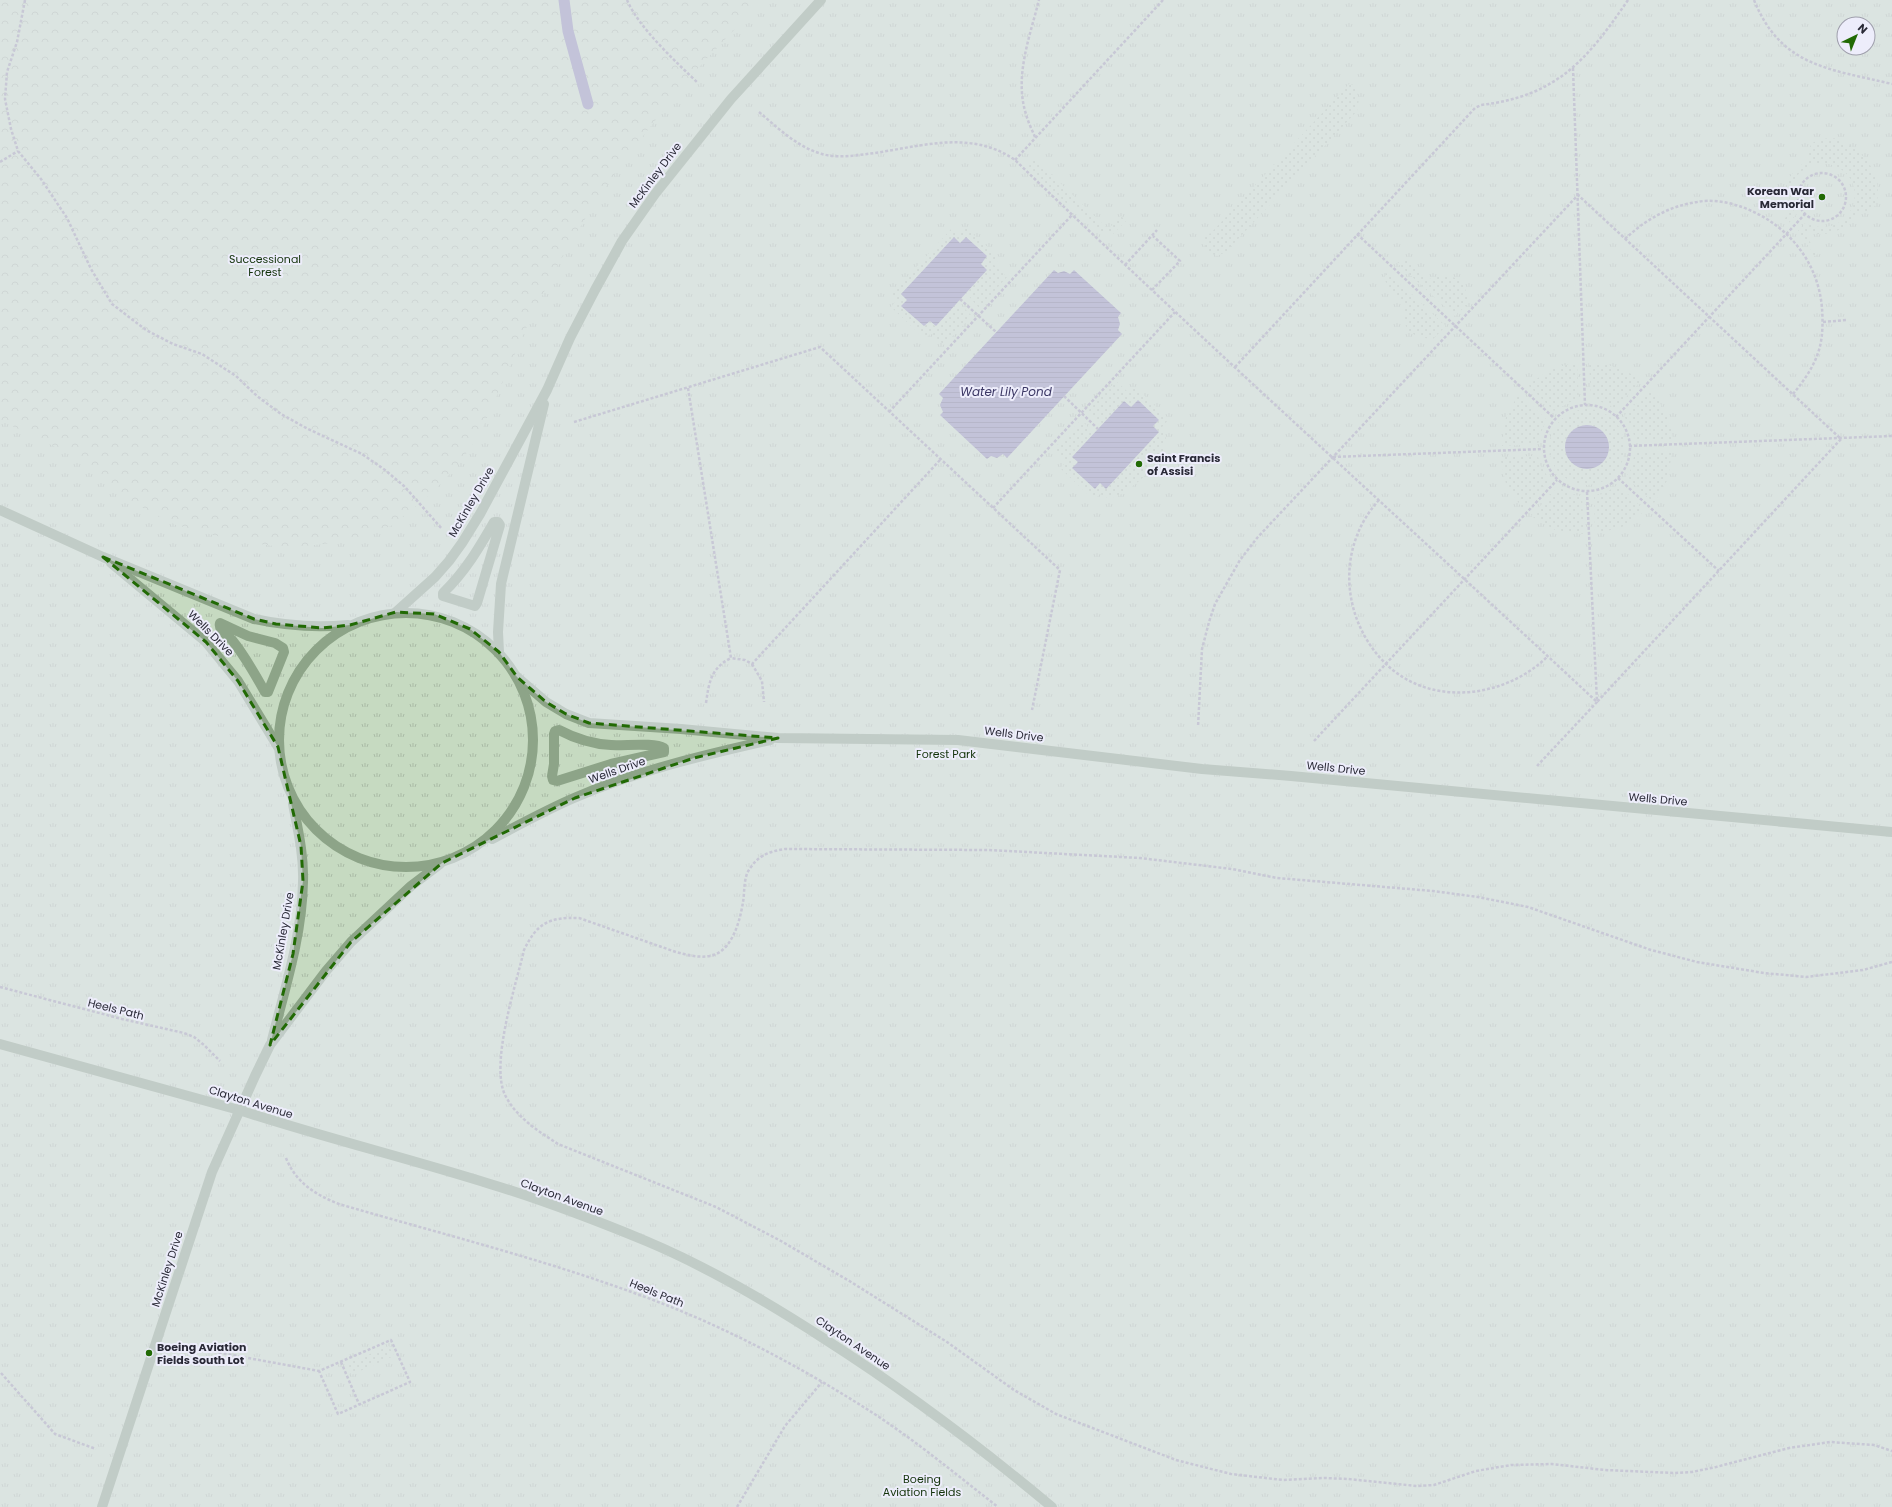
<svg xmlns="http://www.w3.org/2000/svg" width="1892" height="1507" font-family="Poppins,sans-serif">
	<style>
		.grass { fill: url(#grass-tufts); fill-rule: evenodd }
		.forest { fill: url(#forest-crowns) }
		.garden { fill: url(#garden-dots) }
		.water { fill: url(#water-rules) }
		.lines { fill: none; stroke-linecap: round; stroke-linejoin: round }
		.stream { stroke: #9090af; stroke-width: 11 }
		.path { stroke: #9b9ba8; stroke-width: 2.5; stroke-dasharray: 3 2; stroke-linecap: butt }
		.service { stroke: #8da488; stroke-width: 10 }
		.pedestrian { stroke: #8da488; stroke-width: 10 }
		.minor { stroke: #8da488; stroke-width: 10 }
		.marked { fill: none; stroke: #216a04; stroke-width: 3; stroke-dasharray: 8 5; stroke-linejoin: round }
		.poi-dot { fill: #216a04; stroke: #ededfb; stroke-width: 1.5 }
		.labels { text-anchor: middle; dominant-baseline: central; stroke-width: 4; stroke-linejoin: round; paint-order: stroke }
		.street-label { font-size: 11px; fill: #292936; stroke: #ededfb }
		.poi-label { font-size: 11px; font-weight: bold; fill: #292936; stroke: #ededfb; text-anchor: start }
		.park-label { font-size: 11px; fill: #13330a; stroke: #ededfb }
		.water-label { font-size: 12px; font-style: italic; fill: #3c3865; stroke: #ededfb }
	</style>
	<defs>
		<pattern id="grass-tufts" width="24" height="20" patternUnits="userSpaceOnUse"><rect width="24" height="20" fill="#c6dac1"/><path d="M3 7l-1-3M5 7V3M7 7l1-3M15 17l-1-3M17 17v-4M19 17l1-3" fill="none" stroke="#aabba6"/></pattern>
		<pattern id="forest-crowns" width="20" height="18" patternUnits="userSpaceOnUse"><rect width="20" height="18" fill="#c6dac1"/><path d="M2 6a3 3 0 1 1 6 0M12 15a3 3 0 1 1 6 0" fill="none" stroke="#aabba6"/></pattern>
		<pattern id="garden-dots" width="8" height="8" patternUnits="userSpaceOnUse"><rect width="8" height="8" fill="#c6dac1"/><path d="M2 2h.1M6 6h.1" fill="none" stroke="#aabba6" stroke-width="1.8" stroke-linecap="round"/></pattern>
		<pattern id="water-rules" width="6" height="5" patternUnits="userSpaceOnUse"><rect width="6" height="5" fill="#9090af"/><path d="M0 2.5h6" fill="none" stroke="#76768f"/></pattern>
	</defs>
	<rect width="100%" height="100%" fill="#ededfb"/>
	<path class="grass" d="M0 0H1892V1507H0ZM1844 24H1868V48H1844Z"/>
	<polygon class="forest" points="0,0 762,0 687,80 640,140 597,199 557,266 528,324 481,432 459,464 431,494 391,526 349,541 288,548 232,540 176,525 126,499 102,476 72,455 6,423 0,422"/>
	<g class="garden">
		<path d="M1350 83C1359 92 1360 99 1357 111L1226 252 1217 256C1205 251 1203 246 1203 233L1206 231 1210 234Z"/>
		<path d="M1821 139C1826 139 1834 137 1839 140 1850 144 1863 154 1870 165 1876 175 1883 198 1873 208 1865 215 1862 211 1856 215 1854 216 1852 220 1850 222 1838 233 1824 237 1808 232L1806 236 1818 254 1814 256 1810 248 1797 232 1805 223C1848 242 1873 188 1839 168 1816 154 1786 174 1790 201 1791 206 1794 211 1796 215L1788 224 1783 220 1789 214C1780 189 1786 175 1808 160L1807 152 1812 143Z"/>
		<polygon points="1033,157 1108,229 1121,216 1126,221 1111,236 1106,232 1102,236 1084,218 1086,216 1072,202 1068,205 1026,165"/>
		<polygon points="965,227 1000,258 994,265 1007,277 979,308 966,293 987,270 981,264 966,237 901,294 907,300 901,306 930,320 935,326 955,304 965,309 972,316 944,345 931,333 925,339 891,307 896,301 890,296 952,228 958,234"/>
		<path d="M1404 259 1412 263 1429 279C1452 272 1467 277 1468 304L1455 316 1397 263Z"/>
		<path d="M1387 272 1446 326 1433 339C1408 337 1401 328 1405 303L1389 287 1384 279Z"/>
		<polygon points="1577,362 1579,400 1570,402 1554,411 1528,385 1551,369"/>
		<path d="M1589 363C1610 364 1625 368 1641 381L1615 409 1608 404 1591 399Z"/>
		<path d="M1116 381 1129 393 1135 387 1169 419 1162 427C1165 433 1167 438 1165 445 1161 462 1131 493 1114 497 1108 499 1105 497 1100 494L1094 500 1060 468 1066 462 1053 450 1081 420 1087 426 1092 435 1073 457 1078 462 1095 489 1159 432 1125 401 1103 424 1087 412Z"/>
		<path d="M1650 389C1662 404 1670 419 1673 439L1635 440 1633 432 1624 416Z"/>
		<polygon points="1519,393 1547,420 1543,427 1538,444 1502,446 1506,417"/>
		<circle cx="1587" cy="447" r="38"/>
		<polygon points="1672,451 1668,479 1654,503 1626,477 1631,469 1635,452"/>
		<polygon points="1538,456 1540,465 1550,480 1522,508 1506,484 1500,457"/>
		<polygon points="1618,485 1645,511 1622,527 1595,534 1594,496 1603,494"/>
		<polygon points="1558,487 1574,495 1582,496 1584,534 1555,530 1531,516"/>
		<polygon points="389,1346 394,1356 351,1375 346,1364"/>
	</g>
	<g class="water">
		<polygon points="954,237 960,243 966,237 987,256 981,264 987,270 936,326 930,321 924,326 901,306 907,300 901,294"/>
		<polygon points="1054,270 1058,273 1064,271 1070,274 1074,270 1121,313 1118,317 1120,324 1118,330 1122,334 1007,458 1003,454 997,458 991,456 987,459 940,415 943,412 940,405 943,398 939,394"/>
		<polygon points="1138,400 1159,420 1153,426 1159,432 1106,489 1100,483 1095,489 1072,468 1078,462 1072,457 1124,401 1131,407"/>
		<circle cx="1587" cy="447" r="22"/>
	</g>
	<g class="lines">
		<polyline class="stream" points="564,0 568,31 588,104"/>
		<g class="path">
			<polyline points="25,0 17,42 7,72 5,99 11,129 18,151 41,179 67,218 91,269 112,304 146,330 173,344 202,354 236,376 257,396 281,414 308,429 362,454 385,470 404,486 442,529"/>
			<path d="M627 0C639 28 676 62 698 83"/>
			<path d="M1754 0C1781 67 1830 69 1892 84"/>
			<polyline points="1573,68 1585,405"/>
			<path d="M759 112C778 128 797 147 822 154 836 158 852 156 867 154 917 148 969 128 1015 160 1206 344 1403 521 1597 702L1841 439 1578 195 1333 457 1257 538 1240 560 1215 604 1209 622 1202 649 1198 727"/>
			<path d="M1035 137C1032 130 1028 122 1026 114 1014 77 1030 36 1039 0"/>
			<polyline points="1015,160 1163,0"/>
			<polyline points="0,162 18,151"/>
			<circle cx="1822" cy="197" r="24"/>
			<polyline points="1357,234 1555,419"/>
			<path d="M1625 239C1645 220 1669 206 1697 202 1711 199 1728 202 1742 207 1786 223 1818 260 1822 308 1823 322 1823 339 1818 353 1813 368 1803 382 1793 394"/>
			<polyline points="1125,265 1157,230"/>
			<polyline points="1152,290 1180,261 1153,236"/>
			<polyline points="960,299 996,332"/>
			<polyline points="1823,322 1847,320"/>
			<path d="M1235 367 1475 108 1481 105C1557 96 1587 60 1628 0"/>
			<polyline points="688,388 731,658 745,660 752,664 940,460"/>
			<polyline points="1064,396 1098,429"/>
			<circle cx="1587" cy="448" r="43"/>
			<polyline points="889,412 1072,215"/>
			<polyline points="1616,417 1805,214"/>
			<polyline points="574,422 820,347 1060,570 1032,710"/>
			<polyline points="1629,446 1892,436"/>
			<polyline points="1333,457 1543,449"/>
			<polyline points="1618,478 1719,571"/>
			<path d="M1379 500C1336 547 1341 619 1385 663 1430 708 1505 698 1547 657"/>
			<polyline points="993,508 1175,312"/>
			<polyline points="752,664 762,681 764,702"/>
			<path d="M706 703C709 682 711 668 731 658"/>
			<polyline points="1314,741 1557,480"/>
			<polyline points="1537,766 1597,702 1587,492"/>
			<path d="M1892 962 1863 970 1806 977 1764 973 1697 962 1651 950 1528 907 1478 897 1433 891 1277 878 1232 869 1140 858 989 850 785 849C771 851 759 855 751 867 743 876 745 891 743 902 740 921 732 952 710 956 698 958 687 955 676 952L579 918C549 917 537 923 524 950 516 985 490 1063 505 1095 516 1117 538 1131 558 1144L716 1207 781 1241 851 1282 947 1342 1014 1390 1056 1414 1176 1460 1231 1474 1283 1480 1324 1478 1348 1479 1417 1486 1434 1485 1476 1471 1511 1465 1552 1464 1605 1470 1674 1473 1692 1472 1716 1467 1789 1448 1830 1442 1874 1445 1892 1451"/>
			<polyline points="0,987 122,1019 184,1033 194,1037 204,1045 220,1061"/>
			<path d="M286 1158C296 1183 316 1195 339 1204 452 1237 567 1265 676 1309 740 1335 803 1369 862 1406 910 1436 953 1472 998 1507"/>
			<polyline points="199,1349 319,1371 391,1340 410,1382 338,1414 319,1371"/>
			<polyline points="341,1362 359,1404"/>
			<polyline points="1,1373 55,1434 96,1449"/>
			<polyline points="737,1507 785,1426 822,1382"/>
		</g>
		<polyline class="service" points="0,1044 239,1110"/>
		<g class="pedestrian">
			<path d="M494 522H498L500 525 477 603 475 606 443 596V593C465 572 479 548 494 522Z"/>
			<path d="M220 623 248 636 275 643 283 648 284 652 268 692H265C255 674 245 656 232 640 227 635 218 630 220 623Z"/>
			<path d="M559 730C576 739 592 744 611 745 624 746 654 742 664 748V752L611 764 557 781 553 780 552 776 554 764V734L555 731Z"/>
		</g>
		<g class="minor">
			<path d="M0 510 103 557 254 619C286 626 316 628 348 625"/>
			<polyline points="111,563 206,642 238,681 278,747"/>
			<polyline points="396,612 435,577 449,561 462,543 480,514 547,390 570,338 595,290 622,241 655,194 731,99 821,0"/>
			<circle cx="406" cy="740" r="127"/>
			<polyline points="499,652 498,632 501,584 544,404"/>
			<polyline points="517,677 546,702 566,714 589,723 681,729 778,738 958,740 1202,769 1291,776 1892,832"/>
			<path d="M492 839C519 825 546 810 574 798 636 771 704 755 770 740"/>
			<path d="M272 1040C285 988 302 936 303 882 304 856 298 830 293 804"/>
			<path d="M239 1110C322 1137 407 1158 490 1184 543 1200 595 1220 646 1241 708 1267 766 1301 823 1338 903 1389 979 1446 1052 1507"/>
			<polyline points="102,1507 212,1172 255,1076 270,1045 326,971 351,942 411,886 440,864"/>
		</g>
	</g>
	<path d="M0 0H1892V1507H0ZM103 557 254 619 276 624 322 628 350 625 396 612 434 614 470 629 499 652 517 677 546 702 566 714 589 723 778 738 694 758 575 798 442 863 351 942 270 1045 293 954 303 881 301 846 278 747 238 681 206 642Z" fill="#ededfb" fill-opacity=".55" fill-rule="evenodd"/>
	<path class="marked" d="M103 557 254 619 276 624 322 628 350 625 396 612 434 614 470 629 499 652 517 677 546 702 566 714 589 723 778 738 694 758 575 798 442 863 351 942 270 1045 293 954 303 881 301 846 278 747 238 681 206 642Z"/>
	<g class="poi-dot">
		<circle cx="1822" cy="197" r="4"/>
		<circle cx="1139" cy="464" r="4"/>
		<circle cx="149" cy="1353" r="4"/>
	</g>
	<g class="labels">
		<g class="street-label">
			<text transform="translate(655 175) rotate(-53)">McKinley Drive</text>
			<text transform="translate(471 502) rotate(-60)">McKinley Drive</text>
			<text transform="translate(211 633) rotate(45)">Wells Drive</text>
			<text transform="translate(1014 734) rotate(7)">Wells Drive</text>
			<text transform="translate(1336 768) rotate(6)">Wells Drive</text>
			<text transform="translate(617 770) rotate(-19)">Wells Drive</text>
			<text transform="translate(1658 799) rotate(5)">Wells Drive</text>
			<text transform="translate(283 931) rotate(-80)">McKinley Drive</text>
			<text transform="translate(116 1009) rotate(14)">Heels Path</text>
			<text transform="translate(251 1102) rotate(17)">Clayton Avenue</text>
			<text transform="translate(562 1197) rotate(20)">Clayton Avenue</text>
			<text transform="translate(167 1269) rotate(-72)">McKinley Drive</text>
			<text transform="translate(657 1293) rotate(22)">Heels Path</text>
			<text transform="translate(853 1343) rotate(34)">Clayton Avenue</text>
		</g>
		<g class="poi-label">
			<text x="1814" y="191" text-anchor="end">Korean War<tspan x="1814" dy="13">Memorial</tspan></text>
			<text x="1147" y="458">Saint Francis<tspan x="1147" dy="13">of Assisi</tspan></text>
			<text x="157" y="1347">Boeing Aviation<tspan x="157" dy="13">Fields South Lot</tspan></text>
		</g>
		<g class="park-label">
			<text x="265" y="259">Successional<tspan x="265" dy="13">Forest</tspan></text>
			<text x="946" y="754">Forest Park</text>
			<text x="922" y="1479">Boeing<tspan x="922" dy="13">Aviation Fields</tspan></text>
		</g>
		<g class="water-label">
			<text x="1006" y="391">Water Lily Pond</text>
		</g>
	</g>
	<g transform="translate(1856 36) rotate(43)"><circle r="19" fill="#ededfb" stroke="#9f9fac"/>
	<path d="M0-3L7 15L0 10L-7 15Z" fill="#216a04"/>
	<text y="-6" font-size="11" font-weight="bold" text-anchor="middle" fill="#292936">N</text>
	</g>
</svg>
